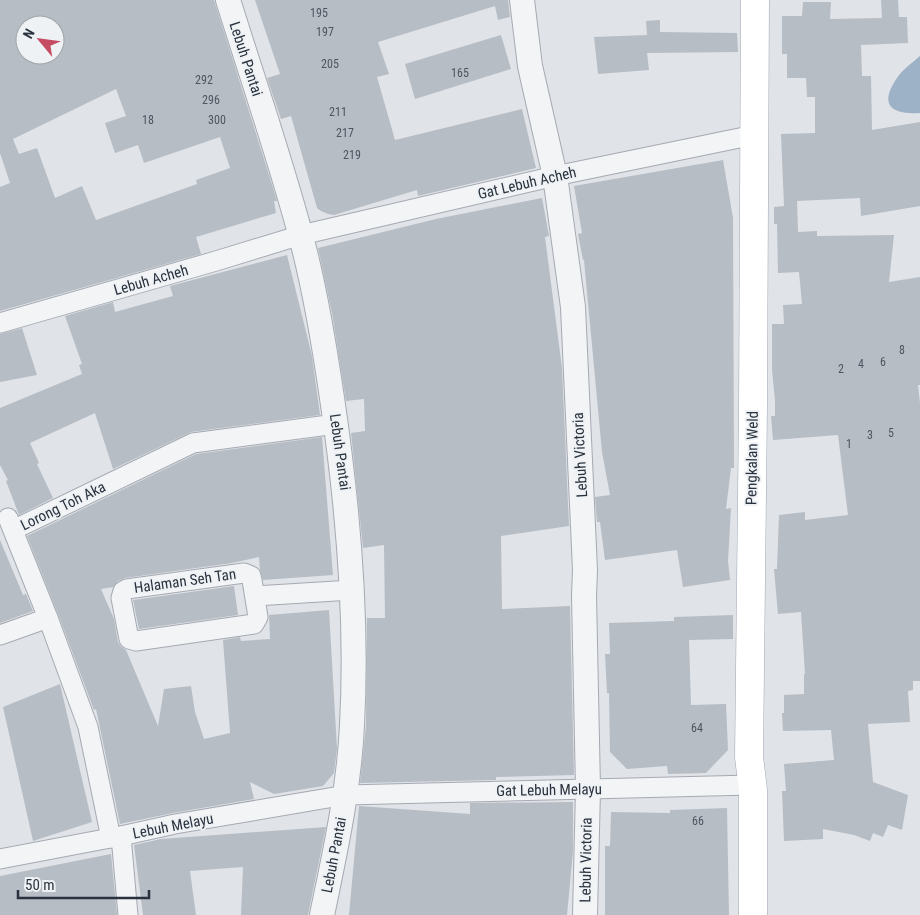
<svg xmlns="http://www.w3.org/2000/svg" width="920" height="915" font-family="'Roboto Condensed',sans-serif">
	<style>
		.water { fill: #9db2c6 }
		.building { fill: #b7bdc4; fill-rule: evenodd }
		.lines { fill: none; stroke-linecap: round; stroke-linejoin: round }
		.minor-casing { stroke: #a5aab2; stroke-width: 21 }
		.tertiary-casing { stroke: #a5aab2; stroke-width: 26 }
		.primary-casing { stroke: #a0a8b3; stroke-width: 29 }
		.minor { stroke: #f2f4f6; stroke-width: 19 }
		.tertiary { stroke: #f2f4f6; stroke-width: 24 }
		.primary { stroke: #fff; stroke-width: 28 }
		.labels { text-anchor: middle; dominant-baseline: central; stroke-width: 4; stroke-linejoin: round; paint-order: stroke }
		.number-label { font-size: 12px; fill: #4c5560 }
		.street-label { font-size: 15px; fill: #29323e; stroke: #eff2f5 }
	</style>
	<rect width="100%" height="100%" fill="#e0e3e8"/>
	<path class="water" d="M920 56V113C892 115 878 105 897 78 903 69 912 63 920 56Z"/>
	<g class="building">
		<path d="M0 0H214L270 178 277 201H274L276 213 196 237 201 254 0 311V187L10 183 0 153ZM25 25H55V55H25ZM116 89 126 116 105 123 115 153 138 145 144 163 220 137 230 168 196 180 197 184 96 220 82 186 55 198 37 148 19 154 13 139Z"/>
		<polygon points="255,0 508,0 510,17 498,20 495,6 378,42 389,74 377,77 395,140 522,109 536,168 418,196 417,190 334,215 328,214 321,211 317,208 291,116 281,119 267,78 280,74"/>
		<polygon points="881,0 898,0 899,17 907,17 908,43 861,45 862,76 871,76 872,130 920,122 920,206 861,216 860,198 797,201 798,232 817,231 817,236 894,235 889,282 920,277 920,385 918,385 920,403 920,681 913,681 913,690 908,691 910,722 868,724 873,782 908,795 902,830 888,825 883,837 873,833 870,841 854,835 823,829 823,839 784,841 782,791 786,791 784,764 834,760 831,730 783,731 782,713 784,713 784,695 804,694 804,674 805,674 801,612 778,614 774,569 777,569 779,515 805,512 805,520 848,515 838,435 773,440 771,416 775,416 775,401 772,370 772,324 784,324 783,305 802,304 799,272 778,273 777,224 774,224 774,207 784,206 781,134 815,133 815,97 807,97 806,78 787,78 787,54 782,54 782,16 802,16 803,2 831,2 830,19 882,18"/>
		<polygon points="660,20 660,32 737,33 738,52 647,53 649,70 598,74 594,37 647,35 646,21"/>
		<polygon points="501,35 511,69 415,99 405,64"/>
		<polygon points="723,160 733,218 734,468 731,468 726,509 731,508 728,561 730,580 683,587 677,550 605,560 600,522 597,522 595,497 610,495 602,452 584,260 583,260 578,234 582,233 574,186"/>
		<polygon points="542,198 549,236 545,237 562,368 569,526 501,536 502,609 570,606 574,775 496,777 496,780 360,783 366,726 367,618 385,618 384,545 363,548 351,433 365,431 364,399 346,401 332,313 318,248 436,219"/>
		<polygon points="287,255 312,356 320,415 191,432 113,469 95,413 30,443 39,463 37,464 53,498 19,515 6,481 8,480 0,465 0,408 82,374 79,365 82,364 65,316 113,302 115,312 173,296 170,286"/>
		<polygon points="22,328 37,375 0,382 0,334"/>
		<polygon points="322,437 333,575 263,580 260,570 259,557 232,563 125,578 118,581 113,587 101,589 114,619 118,642 121,647 126,650 158,726 164,689 191,686 195,712 204,739 230,733 223,640 240,637 241,641 270,639 269,615 329,610 337,749 334,773 323,786 274,794 250,782 254,799 173,813 120,824 96,709 94,710 58,614 27,536 196,454"/>
		<polygon points="0,540 23,595 26,594 33,611 0,623"/>
		<polygon points="234,586 238,615 139,629 133,600"/>
		<polygon points="733,615 733,639 689,640 691,705 726,704 728,750 706,773 668,774 667,766 627,769 610,752 609,693 607,693 605,654 610,654 609,623 674,621 674,617"/>
		<polygon points="60,684 92,822 33,841 3,707"/>
		<polygon points="573,802 573,851 567,915 349,915 359,806 470,814 470,803"/>
		<polygon points="727,808 729,915 605,915 605,846 610,846 611,812 670,813 670,810"/>
		<polygon points="326,827 308,915 241,915 243,867 190,871 196,915 143,915 134,845 161,839"/>
		<polygon points="111,854 117,915 0,915 0,876"/>
	</g>
	<g class="lines">
		<g class="minor-casing">
			<g id="minor">
				<polyline points="0,323 216,261 301,235 555,176 754,135"/>
				<polyline points="8,518 48,618 88,727 111,838"/>
				<polyline points="13,530 193,443 336,424"/>
				<polygon points="244,573 251,576 252,580 258,617 254,624 136,641 129,639 121,598 123,591 127,589"/>
				<polyline points="255,596 352,590"/>
				<polyline points="0,635 48,618"/>
				<polyline points="121,836 128,915"/>
				<polyline points="0,859 121,836 175,824 346,795 752,785"/>
			</g>
		</g>
		<g class="tertiary-casing">
			<g id="tertiary">
				<path d="M228 0C252 77 279 155 300 233 315 287 324 343 332 398 348 506 358 616 352 725 349 790 335 852 322 915"/>
				<polyline points="522,0 530,66 555,176 573,307 585,570 584,596 588,789 585,915"/>
			</g>
		</g>
		<g class="primary-casing">
			<polyline id="primary" points="753,915 753,790 749,757 753,407 755,0"/>
		</g>
		<use href="#minor" class="minor"/>
		<use href="#tertiary" class="tertiary"/>
		<use href="#primary" class="primary"/>
	</g>
	<g class="labels">
		<g class="number-label">
			<text x="319" y="13">195</text>
			<text x="325" y="32">197</text>
			<text x="330" y="64">205</text>
			<text x="460" y="73">165</text>
			<text x="204" y="80">292</text>
			<text x="211" y="100">296</text>
			<text x="338" y="112">211</text>
			<text x="148" y="120">18</text>
			<text x="217" y="120">300</text>
			<text x="345" y="133">217</text>
			<text x="352" y="155">219</text>
			<text x="902" y="350">8</text>
			<text x="883" y="362">6</text>
			<text x="861" y="364">4</text>
			<text x="841" y="369">2</text>
			<text x="891" y="433">5</text>
			<text x="870" y="435">3</text>
			<text x="849" y="444">1</text>
			<text x="697" y="728">64</text>
			<text x="698" y="821">66</text>
		</g>
		<g class="street-label">
			<text transform="translate(246 59) rotate(72)">Lebuh Pantai</text>
			<text transform="translate(527 183) rotate(-13)">Gat Lebuh Acheh</text>
			<text transform="translate(151 280) rotate(-16)">Lebuh Acheh</text>
			<text transform="translate(340 452) rotate(82)">Lebuh Pantai</text>
			<text transform="translate(580 455) rotate(-93)">Lebuh Victoria</text>
			<text transform="translate(752 458) rotate(-89)">Pengkalan Weld</text>
			<text transform="translate(63 506) rotate(-26)">Lorong Toh Aka</text>
			<text transform="translate(185 581) rotate(-8)">Halaman Seh Tan</text>
			<text transform="translate(549 790) rotate(-1)">Gat Lebuh Melayu</text>
			<text transform="translate(173 826) rotate(-11)">Lebuh Melayu</text>
			<text transform="translate(334 855) rotate(-79)">Lebuh Pantai</text>
			<text transform="translate(586 860) rotate(-89)">Lebuh Victoria</text>
		</g>
	</g>
	<g transform="translate(40 40) rotate(299)"><circle r="24" fill="#eff2f5" stroke="#a0a5ac"/>
	<path d="M0-4L9 19L0 12L-9 19Z" fill="#c54c63"/>
	<text y="-8" font-size="14" font-weight="bold" text-anchor="middle" fill="#29323e">N</text>
	</g>
	<path d="M18 890v8h131v-8" fill="none" stroke="#29323e" stroke-width="2.5"/>
	<text x="25" y="890" font-size="15" fill="#29323e" stroke="#eff2f5" stroke-width="4" paint-order="stroke">50 m</text>
</svg>
